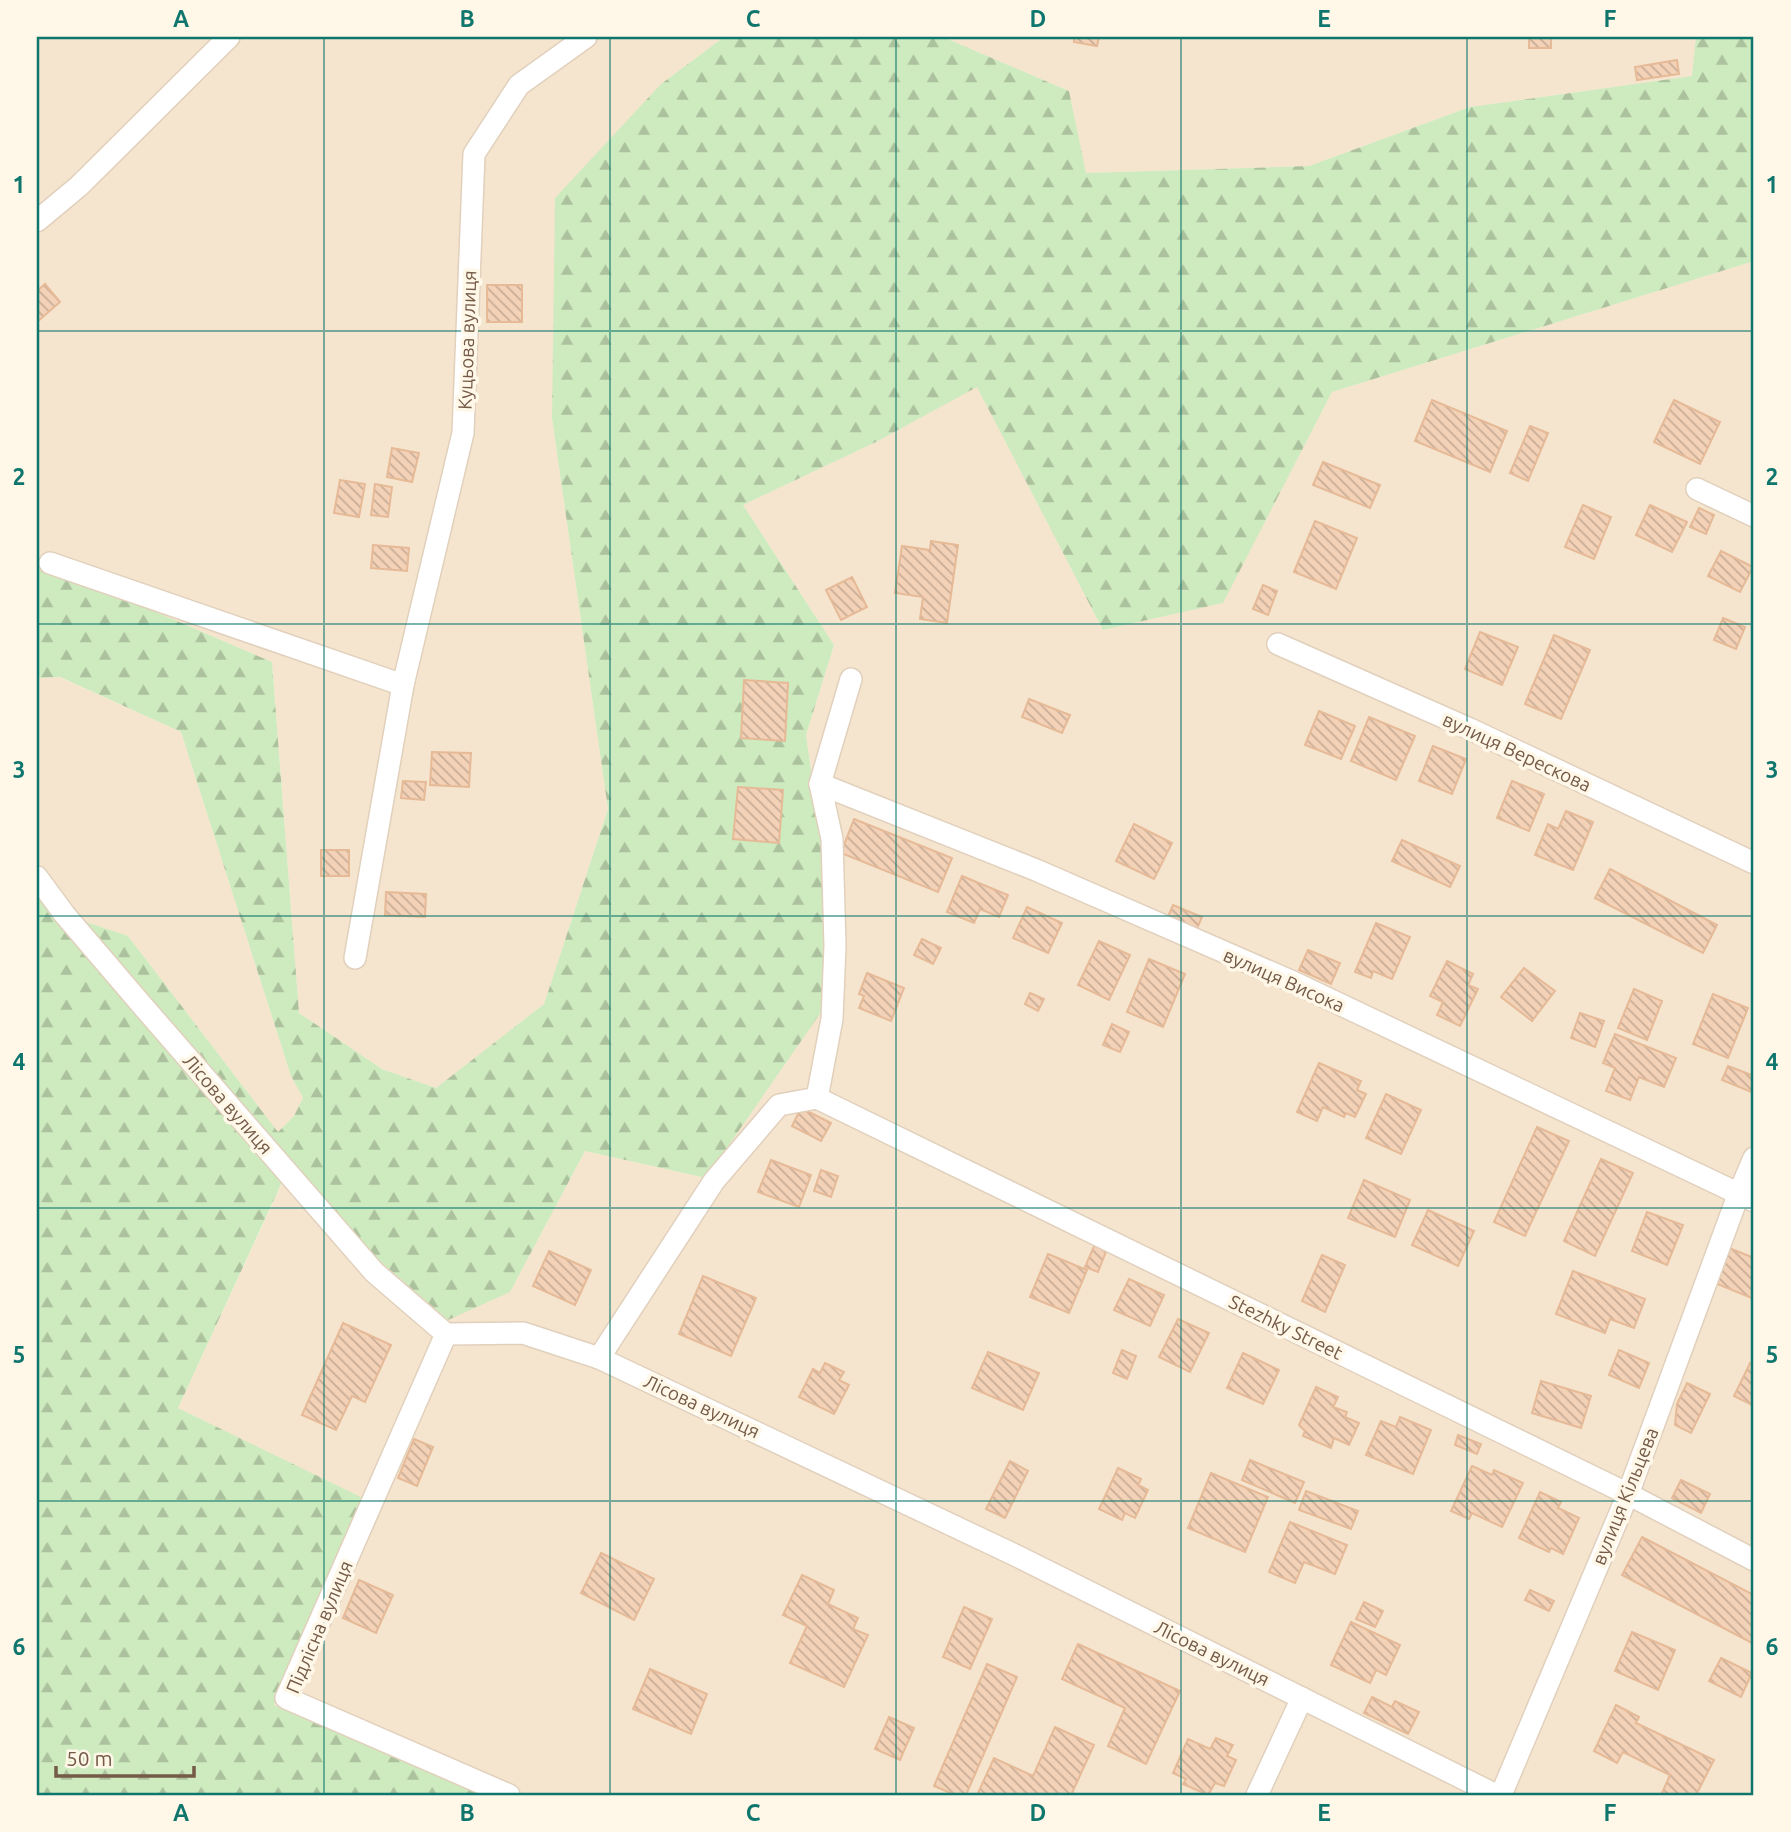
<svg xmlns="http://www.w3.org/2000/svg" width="1791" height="1832" font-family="Ubuntu,sans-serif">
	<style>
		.residential { fill: #f5e5cf }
		.forest { fill: url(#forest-firs) }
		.building { fill: url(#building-back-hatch); stroke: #e6ba97; stroke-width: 2 }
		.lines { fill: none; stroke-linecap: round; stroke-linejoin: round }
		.street-casing { stroke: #e1d0bc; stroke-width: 24 }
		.street { stroke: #fff; stroke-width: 21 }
		.grid { fill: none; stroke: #0f766e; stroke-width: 2; stroke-opacity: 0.55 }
		.labels { text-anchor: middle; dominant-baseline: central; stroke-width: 7; stroke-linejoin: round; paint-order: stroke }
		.street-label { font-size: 19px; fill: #745a47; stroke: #fff7e7 }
		.neatline { fill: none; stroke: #0f766e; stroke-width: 2.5 }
		.grid-label { font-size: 23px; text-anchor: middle; font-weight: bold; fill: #0f766e }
	</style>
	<defs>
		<pattern id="forest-firs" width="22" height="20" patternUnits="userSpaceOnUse" patternTransform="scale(1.75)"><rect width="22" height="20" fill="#ceeabf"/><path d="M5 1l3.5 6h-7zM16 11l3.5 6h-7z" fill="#acc19d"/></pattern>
		<pattern id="building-back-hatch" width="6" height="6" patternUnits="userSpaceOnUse" patternTransform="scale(1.75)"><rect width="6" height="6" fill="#f3d2b7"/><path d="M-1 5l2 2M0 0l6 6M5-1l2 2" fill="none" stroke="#c9ad97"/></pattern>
	</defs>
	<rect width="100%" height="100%" fill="#fdf3e0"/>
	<g class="residential">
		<polygon points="37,37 724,37 661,84 552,418 608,809 544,1004 436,1088 382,1069 299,1013 272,662 37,561"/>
		<polygon points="943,37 1696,37 1693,76 1470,107 1309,166 1085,173 1069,91"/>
		<polygon points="1754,261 1754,1795 487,1795 274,1705 362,1498 178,1408 285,1177 510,1292 585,1151 706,1178 828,889 806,735 834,645 743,505 878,441 977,386 1103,630 1222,603 1332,392"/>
		<polygon points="59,677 181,732 291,1076 303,1098 294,1116 278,1132 128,936 65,915 37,897 37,678"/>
	</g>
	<polygon class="forest" points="724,37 943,37 1069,91 1086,173 1309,166 1470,107 1692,76 1696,37 1754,37 1754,261 1332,392 1223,603 1103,630 977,387 878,441 743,505 834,645 806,735 828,889 826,1005 706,1178 585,1151 510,1292 448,1320 284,1178 178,1408 363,1498 274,1705 487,1795 37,1795 37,897 65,915 128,936 278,1132 294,1116 303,1098 291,1076 181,732 60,677 37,678 37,561 272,662 299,1013 382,1069 436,1088 544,1004 608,809 552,418 555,198 661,84"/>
	<g class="building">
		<polygon points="1074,37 1099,37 1097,46 1074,42"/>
		<rect x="1529" y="37" width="22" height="11"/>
		<polygon points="1677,60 1679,74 1637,80 1635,67"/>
		<polygon points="45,284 60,302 37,322 37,291"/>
		<rect x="487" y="285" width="35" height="37"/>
		<polygon points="1432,400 1507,431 1490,472 1415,441"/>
		<polygon points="1674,400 1720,422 1700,464 1654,442"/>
		<polygon points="1530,426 1548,433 1528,481 1510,473"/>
		<polygon points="392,448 419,453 412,482 387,477"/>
		<polygon points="1323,462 1380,485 1370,508 1313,485"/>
		<polygon points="340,480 365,484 359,517 334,513"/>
		<polygon points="375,484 392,487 388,517 371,515"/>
		<polygon points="1583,505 1611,517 1594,559 1565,547"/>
		<polygon points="1650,505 1687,522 1672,552 1636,535"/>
		<polygon points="1699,508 1714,515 1706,534 1690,527"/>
		<polygon points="1315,521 1357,538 1336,589 1294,572"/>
		<polygon points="931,541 958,545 947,623 920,619 923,597 895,593 902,546 930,550"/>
		<polygon points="373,545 409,548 407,571 371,568"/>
		<polygon points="1721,551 1753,567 1740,592 1708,576"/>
		<polygon points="852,577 867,607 841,620 826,590"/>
		<polygon points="1263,585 1277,591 1268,615 1253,609"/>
		<polygon points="1723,618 1745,627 1736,649 1714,640"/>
		<polygon points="1480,632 1518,647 1502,685 1465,669"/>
		<polygon points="1554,635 1590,650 1561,719 1525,704"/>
		<polygon points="744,680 788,683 785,741 741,738"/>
		<polygon points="1029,699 1070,715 1062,733 1022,717"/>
		<polygon points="1319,711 1355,726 1341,759 1305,745"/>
		<polygon points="1369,717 1415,736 1396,780 1351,761"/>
		<polygon points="1433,746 1466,759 1452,794 1419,781"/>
		<polygon points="432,752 471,753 469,787 430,785"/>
		<polygon points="403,781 426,782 424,800 401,798"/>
		<polygon points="1512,781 1544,794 1529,831 1497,818"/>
		<polygon points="738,787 783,790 779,843 733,839"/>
		<polygon points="1566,811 1593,822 1573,870 1535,855 1548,824 1558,829"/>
		<polygon points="854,819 952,858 938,892 841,853"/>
		<polygon points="1134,824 1172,843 1154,879 1116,861"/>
		<polygon points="1402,840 1460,866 1450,887 1392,861"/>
		<rect x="321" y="850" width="28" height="26"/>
		<polygon points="1610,869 1717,925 1703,953 1595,898"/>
		<polygon points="962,876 1008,895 999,917 980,909 974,923 947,912"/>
		<polygon points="386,892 426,894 425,917 385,915"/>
		<polygon points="1173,905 1202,917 1195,933 1166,921"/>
		<polygon points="1027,907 1062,923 1048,953 1013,938"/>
		<polygon points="1376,923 1410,937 1392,979 1373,971 1371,978 1355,972"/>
		<polygon points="922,939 941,948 933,964 914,955"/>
		<polygon points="1099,941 1130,955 1109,1000 1078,985"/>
		<polygon points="1308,950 1340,963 1331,984 1299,970"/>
		<polygon points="1149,959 1185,974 1163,1027 1127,1012"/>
		<polygon points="1447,961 1473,974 1468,985 1478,989 1460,1026 1437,1015 1443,1002 1430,996"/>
		<polygon points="1524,968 1555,991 1532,1021 1501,997"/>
		<polygon points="867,973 904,988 891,1021 859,1008 864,996 859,994"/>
		<polygon points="1634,989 1662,1001 1647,1040 1618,1028"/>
		<polygon points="1030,993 1044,999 1038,1011 1025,1004"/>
		<polygon points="1713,994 1748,1008 1728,1058 1693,1044"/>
		<polygon points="1580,1013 1604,1021 1595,1047 1571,1038"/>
		<polygon points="1112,1024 1129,1032 1120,1052 1103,1045"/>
		<polygon points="1615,1034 1676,1058 1664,1087 1639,1077 1630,1100 1606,1091 1615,1068 1603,1063"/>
		<polygon points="1319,1063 1361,1081 1357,1090 1366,1094 1355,1117 1346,1113 1344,1117 1323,1107 1317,1121 1297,1112"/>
		<polygon points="1728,1066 1754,1076 1754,1093 1722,1080"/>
		<polygon points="1386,1094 1421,1110 1401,1154 1366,1138"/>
		<polygon points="801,1108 831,1123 821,1141 792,1126"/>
		<polygon points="1537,1127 1569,1141 1525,1236 1494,1222"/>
		<polygon points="1601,1159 1633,1173 1595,1256 1564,1241"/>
		<polygon points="771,1160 811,1175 799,1207 758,1192"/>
		<polygon points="821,1170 838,1176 831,1197 814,1191"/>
		<polygon points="1364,1180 1410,1200 1395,1237 1348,1218"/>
		<polygon points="1428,1210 1474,1231 1458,1266 1412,1245"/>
		<polygon points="1647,1212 1683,1225 1667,1265 1632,1251"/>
		<polygon points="1095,1244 1107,1249 1098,1272 1085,1267"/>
		<polygon points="1729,1248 1754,1258 1754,1299 1715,1283"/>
		<polygon points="549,1251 591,1270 575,1305 533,1286"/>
		<polygon points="1048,1254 1087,1270 1069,1313 1030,1297"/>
		<polygon points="1322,1255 1345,1265 1325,1312 1302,1301"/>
		<polygon points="1573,1271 1645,1299 1634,1328 1610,1319 1605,1333 1556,1314"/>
		<polygon points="703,1276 756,1298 731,1356 679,1334"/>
		<polygon points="1129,1279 1164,1295 1150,1326 1114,1310"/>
		<polygon points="1178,1319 1209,1333 1190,1372 1159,1357"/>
		<polygon points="343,1323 391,1345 365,1402 352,1396 336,1430 302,1415"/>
		<polygon points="1122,1350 1136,1356 1127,1379 1113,1373"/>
		<polygon points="1619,1350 1649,1363 1639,1388 1609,1375"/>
		<polygon points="988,1352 1039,1373 1023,1410 972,1388"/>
		<polygon points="1243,1353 1279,1370 1263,1404 1227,1388"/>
		<polygon points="825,1363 844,1372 839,1380 849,1385 834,1414 799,1397 813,1369 820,1373"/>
		<polygon points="1750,1363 1754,1365 1754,1406 1734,1396"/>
		<polygon points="1541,1381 1591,1396 1581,1428 1532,1413"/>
		<polygon points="1687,1383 1710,1394 1691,1433 1675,1425 1677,1404"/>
		<polygon points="1316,1387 1338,1397 1333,1407 1347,1412 1345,1417 1359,1423 1349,1445 1334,1438 1331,1448 1303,1436 1305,1431 1299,1425"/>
		<polygon points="1400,1417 1431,1430 1413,1474 1366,1455 1381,1421 1396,1427"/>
		<polygon points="1458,1435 1481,1444 1477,1454 1455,1445"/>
		<polygon points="414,1439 433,1447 417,1486 398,1478"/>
		<polygon points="1250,1460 1304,1482 1295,1503 1242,1480"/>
		<polygon points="1010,1461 1028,1471 1005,1518 986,1509"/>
		<polygon points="1472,1466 1492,1475 1494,1470 1523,1483 1502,1527 1472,1513 1469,1519 1451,1511"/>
		<polygon points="1118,1468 1141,1479 1138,1485 1148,1490 1135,1518 1125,1513 1122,1520 1099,1509"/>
		<polygon points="1211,1473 1268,1497 1245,1552 1188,1528"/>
		<polygon points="1681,1480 1710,1494 1701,1513 1672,1498"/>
		<polygon points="1306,1491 1358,1511 1351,1529 1299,1510"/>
		<polygon points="1540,1492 1561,1502 1558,1508 1579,1518 1563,1554 1551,1548 1549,1552 1519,1538"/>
		<polygon points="1290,1522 1347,1545 1335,1574 1304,1562 1295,1583 1269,1572"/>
		<polygon points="1642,1537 1754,1595 1754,1644 1622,1575"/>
		<polygon points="601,1553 654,1579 634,1620 581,1593"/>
		<polygon points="802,1575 834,1590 828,1604 858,1618 853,1629 868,1635 844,1687 790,1663 807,1626 783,1615"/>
		<polygon points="359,1580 393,1595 376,1633 343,1618"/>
		<polygon points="1530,1590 1554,1601 1549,1611 1525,1600"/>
		<polygon points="1364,1602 1383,1611 1375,1627 1356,1619"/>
		<polygon points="964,1607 992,1619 970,1669 943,1657"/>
		<polygon points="1351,1622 1400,1645 1386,1675 1376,1670 1370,1683 1331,1665"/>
		<polygon points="1632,1632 1675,1650 1658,1690 1615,1671"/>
		<polygon points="1078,1644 1180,1691 1146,1764 1108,1746 1125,1708 1062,1679"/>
		<polygon points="1721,1658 1752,1673 1741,1697 1709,1681"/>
		<polygon points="987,1664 1017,1677 966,1795 955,1795 934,1786"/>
		<polygon points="650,1669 707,1694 691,1734 633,1709"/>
		<polygon points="1372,1697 1392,1707 1395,1701 1419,1712 1408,1734 1364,1713"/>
		<polygon points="1616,1705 1639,1717 1636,1723 1714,1760 1696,1795 1661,1795 1670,1775 1623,1752 1617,1763 1594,1751"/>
		<polygon points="889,1717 914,1728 900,1760 875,1749"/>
		<polygon points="1055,1727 1094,1745 1072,1793 1077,1795 983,1795 978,1793 994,1758 1033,1776"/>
		<polygon points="1216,1738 1233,1745 1227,1756 1236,1760 1224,1786 1215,1783 1208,1795 1183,1784 1186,1779 1173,1773 1188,1739 1210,1749"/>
	</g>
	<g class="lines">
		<g class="street-casing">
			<g id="street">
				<polyline points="37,221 79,186 229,37"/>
				<polyline points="1697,489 1754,516"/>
				<polyline points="50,563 403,685"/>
				<polyline points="1278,644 1470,729 1754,863"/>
				<polyline points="820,784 1036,870 1293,982 1754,1201"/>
				<polyline points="37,877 65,915 141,1004 374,1272 446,1334 523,1333 599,1358 1017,1556 1496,1795"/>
				<polyline points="355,958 403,685 463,433 474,154 519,85 586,37"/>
				<polyline points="817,1098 1628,1494 1754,1560"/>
				<polyline points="446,1334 286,1698 509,1795"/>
				<polyline points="599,1358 714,1181 779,1105 817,1098 832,1019 835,946 832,839 820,784 851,679"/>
				<polyline points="1257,1795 1302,1698"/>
				<polyline points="1501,1795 1628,1494 1739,1193 1754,1158"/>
			</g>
		</g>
		<use href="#street" class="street"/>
	</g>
	<path class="grid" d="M324 37V1795M610 37V1795M896 37V1795M1181 37V1795M1467 37V1795M37 331H1754M37 624H1754M37 916H1754M37 1208H1754M37 1501H1754"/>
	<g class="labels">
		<g class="street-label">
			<text transform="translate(467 340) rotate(-88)">Куцьова вулиця</text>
			<text transform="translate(1517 752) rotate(25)">вулиця Верескова</text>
			<text transform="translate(1284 980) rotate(24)">вулиця Висока</text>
			<text transform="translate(228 1104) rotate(49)">Лісова вулиця</text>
			<text transform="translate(1286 1327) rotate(26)">Stezhky Street</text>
			<text transform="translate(702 1406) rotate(25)">Лісова вулиця</text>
			<text transform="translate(1625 1496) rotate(-68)">вулиця Кільцева</text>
			<text transform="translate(319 1627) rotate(-67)">Підлісна вулиця</text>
			<text transform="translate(1212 1653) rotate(26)">Лісова вулиця</text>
		</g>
	</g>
	<rect width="1791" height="1832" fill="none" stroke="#fff7e7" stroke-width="77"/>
	<path d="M56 1766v10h138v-10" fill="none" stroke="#745a47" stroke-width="3.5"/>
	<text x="66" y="1766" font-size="21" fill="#745a47" stroke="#fff7e7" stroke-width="5" paint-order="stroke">50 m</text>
	<rect x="38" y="38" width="1714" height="1756" class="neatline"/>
	<g class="grid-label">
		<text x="181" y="27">A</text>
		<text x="467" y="27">B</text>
		<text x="753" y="27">C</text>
		<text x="1038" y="27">D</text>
		<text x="1324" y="27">E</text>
		<text x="1610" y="27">F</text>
		<text x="19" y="193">1</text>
		<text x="1772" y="193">1</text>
		<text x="19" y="485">2</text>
		<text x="1772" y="485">2</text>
		<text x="19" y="778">3</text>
		<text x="1772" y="778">3</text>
		<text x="19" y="1070">4</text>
		<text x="1772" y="1070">4</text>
		<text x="19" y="1363">5</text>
		<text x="1772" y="1363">5</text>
		<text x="19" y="1655">6</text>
		<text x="1772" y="1655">6</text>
		<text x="181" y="1821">A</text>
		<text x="467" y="1821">B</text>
		<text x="753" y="1821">C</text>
		<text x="1038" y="1821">D</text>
		<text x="1324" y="1821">E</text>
		<text x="1610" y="1821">F</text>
	</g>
</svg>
